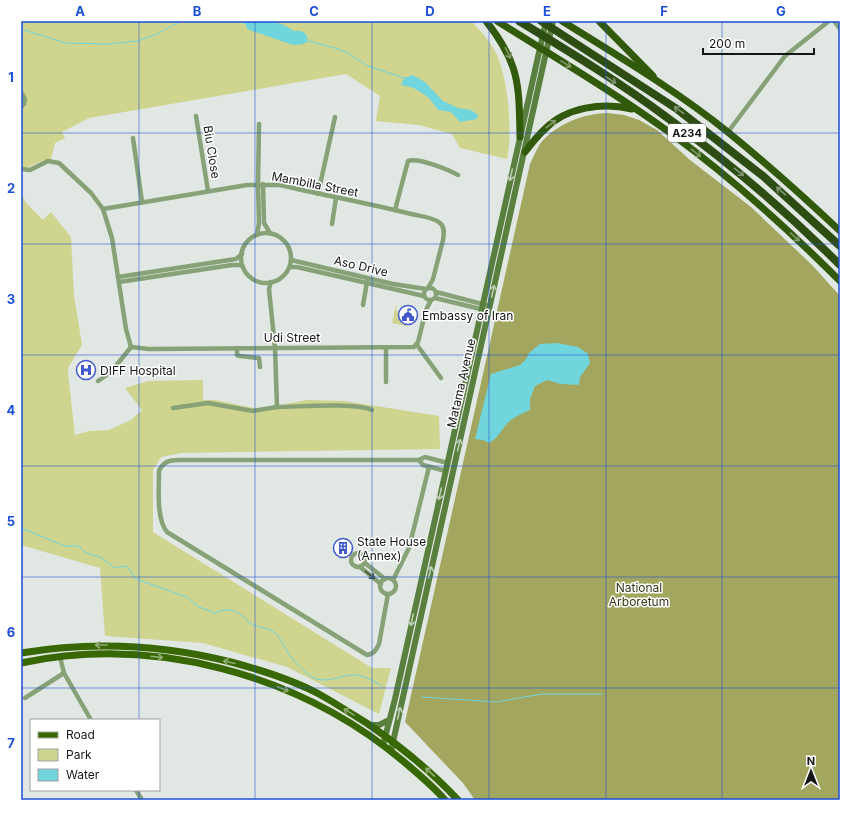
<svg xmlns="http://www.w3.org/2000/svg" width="861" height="821" font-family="Inter,sans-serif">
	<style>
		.green { fill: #cfd48f }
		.forest { fill: #a2a65e }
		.water { fill: #71d5dd }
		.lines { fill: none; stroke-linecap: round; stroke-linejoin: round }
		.stream { stroke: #71d5dd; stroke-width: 1 }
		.minor { stroke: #86a276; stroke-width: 4.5 }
		.secondary { stroke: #59803e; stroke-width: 6 }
		.primary { stroke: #376803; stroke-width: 7 }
		.trunk { stroke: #325a0b; stroke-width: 7 }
		.motorway { stroke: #2d4d13; stroke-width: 8 }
		.oneway { stroke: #849c6d }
		.oneway2 { stroke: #819471 }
		.oneway3 { stroke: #bdccb2 }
		.oneway4 { stroke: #485641 }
		.oneway5 { stroke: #91ac74 }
		.grid { fill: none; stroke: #1d4ed8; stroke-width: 1; stroke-opacity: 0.55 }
		.labels { text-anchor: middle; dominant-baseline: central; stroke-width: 3; stroke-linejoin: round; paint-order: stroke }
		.shield { fill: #fff; stroke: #5b5d5c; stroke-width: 1 }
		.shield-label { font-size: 11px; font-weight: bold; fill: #151716 }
		.street-label { font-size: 12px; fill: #151716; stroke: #fff }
		.poi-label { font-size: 12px; fill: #151716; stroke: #fff; text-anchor: start }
		.park-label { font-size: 12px; fill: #353717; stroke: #fff }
		.neatline { fill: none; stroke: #1d4ed8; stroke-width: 1.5 }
		.grid-label { font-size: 13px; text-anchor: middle; font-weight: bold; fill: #1d4ed8 }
	</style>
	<rect width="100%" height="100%" fill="#e1e7e3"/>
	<g class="green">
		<path d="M21 21H471C481 31 490 41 496 53 508 78 513 131 507 159L460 148 452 134 419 125 376 121 380 96 346 74 89 118 62 132 65 138 55 143 51 159C42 159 31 167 21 170Z"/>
		<polygon points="21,193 26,203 43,220 51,212 71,237 74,295 82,345 69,366 68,373 75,435 89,431 109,430 131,420 142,410 125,388 148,381 203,380 203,400 215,400 259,409 307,400 344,401 439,416 440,449 181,453 161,457 153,470 153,532 372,668 391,668 379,714 287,667 203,643 105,636 100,568 21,545"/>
		<polygon points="396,303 396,311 402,311 402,314 407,311 413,312 413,315 410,313 408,317 402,316 401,323 407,324 406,326 392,323"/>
	</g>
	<path class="forest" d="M607 113 624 115 639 120 657 130 690 160 751 207 813 266 840 296V800H475L463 783 405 722 530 164C533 158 536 150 540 144 556 124 582 114 607 113Z"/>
	<g class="water">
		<polygon points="240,21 268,21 282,24 294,31 301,31 306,34 308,41 304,44 293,45 247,29 246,25"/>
		<polygon points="413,75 425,82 443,101 458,108 471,110 478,115 477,119 460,122 451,112 438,110 428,97 414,88 401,85 404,78"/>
		<path d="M557 343 578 347 588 354 590 363 580 377 579 385 561 384 547 380 535 386 530 399V410C521 414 513 417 506 425 500 432 498 438 489 443L483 440 475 439 491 374 520 365 526 359 529 353 540 344Z"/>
	</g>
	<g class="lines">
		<g class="stream">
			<polyline points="21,29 65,43 108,44 138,41 157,34 181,21"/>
			<polyline points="308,41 335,48 346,52 368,66 404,78"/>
			<path d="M21 528 65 546H78L86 553 100 557 115 568 127 566 136 579 187 597 199 607 215 613C231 606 238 612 249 622 256 628 265 627 272 631 281 636 284 648 290 656 295 662 305 673 312 677 326 685 342 674 357 675 366 676 375 682 382 686"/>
			<polyline points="422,697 496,702 542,694 602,694"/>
		</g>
		<g class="minor">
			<polyline points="834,21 840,29"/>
			<polyline points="21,92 25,99 24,104 21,107"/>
			<polyline points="196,116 208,191"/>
			<polyline points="728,132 785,56 829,21"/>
			<polyline points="133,138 142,202"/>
			<polyline points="21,169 30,170 48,161 59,163 91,193 103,209 112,238 126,329 131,347 111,372 98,381"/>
			<polyline points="263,184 264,223 270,233"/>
			<polyline points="318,194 335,117"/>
			<path d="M103 209 247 185H280C323 195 367 203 411 214 419 216 433 217 440 223 445 227 444 234 443 240L433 279 428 288"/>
			<path d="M395 210 408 161C418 157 449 170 458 175"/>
			<polyline points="332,224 336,198"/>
			<circle cx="266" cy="258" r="25"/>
			<polyline points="257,235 259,223 258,184 259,124"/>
			<polyline points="291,260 393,284 426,289"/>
			<polyline points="290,267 297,267 424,296"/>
			<polyline points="118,277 236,259 242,254"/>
			<polyline points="119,282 232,265 241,265 243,267"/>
			<path d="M271 282 269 289 275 348 277 407C299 407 353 402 372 410"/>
			<circle cx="430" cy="294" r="6"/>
			<polyline points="436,292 490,306"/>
			<polyline points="435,298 489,311"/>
			<polyline points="363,305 367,282"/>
			<polyline points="417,345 441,378"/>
			<polyline points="131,347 149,349 414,347 418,342 426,310 431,300"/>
			<polyline points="237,348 237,355 240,356 259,358 260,367"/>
			<polyline points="386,382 386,347"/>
			<polyline points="173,408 208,403 253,411 277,407"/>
			<polyline points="419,460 423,465 442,470"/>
			<circle cx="358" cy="560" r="7"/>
			<polyline points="365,563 385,579"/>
			<polyline points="360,567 381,584"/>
			<circle cx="388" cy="586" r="8"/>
			<polyline points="393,580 409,548 429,467"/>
			<path d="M388 594 379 644C376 650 374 654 367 655L167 532C156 519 159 488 159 471 163 462 169 460 179 460H419L425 457 444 462"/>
			<polyline points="60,657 64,673 91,720"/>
			<polyline points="25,698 64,673"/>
			<polyline points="136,790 142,800"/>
		</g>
		<g class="secondary">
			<polyline points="369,725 379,725 389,720"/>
			<polyline points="383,745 395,699 546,21"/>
			<polyline points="391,751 553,21"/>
		</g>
		<g class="primary">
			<path d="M21 653C92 641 160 644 231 662 261 670 291 679 319 694 335 703 352 714 368 724 400 746 431 771 458 800"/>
			<path d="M21 663C154 635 299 674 403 761 417 773 433 786 445 800"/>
		</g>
		<g class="trunk">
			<path d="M486 21C520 64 519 85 520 137"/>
			<path d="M497 21C556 58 617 94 673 135 733 179 788 229 840 281"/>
			<path d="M562 21C618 56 677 91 729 133 767 164 804 197 840 231"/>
			<polyline points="599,21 653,76"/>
			<path d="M525 152C531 144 537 136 545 129 566 107 603 102 632 109"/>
		</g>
		<g class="motorway">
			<path d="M519 21C570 52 621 83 669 119 730 163 787 212 840 265"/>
			<polyline points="541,21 677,109 763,176 840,246"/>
		</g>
	</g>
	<defs><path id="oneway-shaft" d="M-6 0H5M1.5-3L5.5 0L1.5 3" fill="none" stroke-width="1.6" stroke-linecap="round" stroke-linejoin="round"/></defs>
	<g class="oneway">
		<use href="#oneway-shaft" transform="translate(508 53) rotate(64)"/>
		<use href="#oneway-shaft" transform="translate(566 64) rotate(32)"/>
		<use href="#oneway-shaft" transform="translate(551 124) rotate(-38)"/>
		<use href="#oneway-shaft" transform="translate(696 153) rotate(39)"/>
		<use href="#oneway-shaft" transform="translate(795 237) rotate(42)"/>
	</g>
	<g class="oneway2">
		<use href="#oneway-shaft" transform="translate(611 80) rotate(33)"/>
		<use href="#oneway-shaft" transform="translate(679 110) rotate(-144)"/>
		<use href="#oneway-shaft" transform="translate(739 172) rotate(39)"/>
		<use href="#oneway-shaft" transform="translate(781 191) rotate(-139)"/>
	</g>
	<g class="oneway3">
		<use href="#oneway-shaft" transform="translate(511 175) rotate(103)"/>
		<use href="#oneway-shaft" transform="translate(493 291) rotate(-77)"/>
		<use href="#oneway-shaft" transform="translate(459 445) rotate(-77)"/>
		<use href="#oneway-shaft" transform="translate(440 494) rotate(103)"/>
		<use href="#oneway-shaft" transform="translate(430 572) rotate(-77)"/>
		<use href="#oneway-shaft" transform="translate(412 620) rotate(102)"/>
		<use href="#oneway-shaft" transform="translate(399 713) rotate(-77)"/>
	</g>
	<use class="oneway4" href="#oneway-shaft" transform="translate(370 575) rotate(39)"/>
	<g class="oneway5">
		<use href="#oneway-shaft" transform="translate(101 645) rotate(180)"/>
		<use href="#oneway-shaft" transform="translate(157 657) rotate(7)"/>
		<use href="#oneway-shaft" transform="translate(229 662) rotate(-166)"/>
		<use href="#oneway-shaft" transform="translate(283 689) rotate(21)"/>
		<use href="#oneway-shaft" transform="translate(349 712) rotate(-149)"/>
		<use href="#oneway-shaft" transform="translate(430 772) rotate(-137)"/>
	</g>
	<path class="grid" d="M139 21V720M255 21V800M372 21V800M489 21V800M606 21V800M722 21V800M21 133H840M21 244H840M21 355H840M21 466H840M21 577H840M21 688H840M139 790V800"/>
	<defs>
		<g id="civic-ring" transform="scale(1)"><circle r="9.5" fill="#fff" stroke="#4159cd" stroke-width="1.5"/><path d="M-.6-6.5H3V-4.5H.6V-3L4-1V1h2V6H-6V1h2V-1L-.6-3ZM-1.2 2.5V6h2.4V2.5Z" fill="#4159cd"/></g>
		<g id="hospital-ring" transform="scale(1)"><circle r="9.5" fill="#fff" stroke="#4159cd" stroke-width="1.5"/><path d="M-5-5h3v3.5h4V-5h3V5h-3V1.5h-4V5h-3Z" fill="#4159cd"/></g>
		<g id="building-ring" transform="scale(1)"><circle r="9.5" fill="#fff" stroke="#4159cd" stroke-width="1.5"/><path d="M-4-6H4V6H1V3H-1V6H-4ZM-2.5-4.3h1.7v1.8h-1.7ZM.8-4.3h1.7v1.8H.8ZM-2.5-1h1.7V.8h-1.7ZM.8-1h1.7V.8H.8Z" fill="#4159cd"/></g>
	</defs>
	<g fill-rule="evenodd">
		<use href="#civic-ring" x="408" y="315"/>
		<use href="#hospital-ring" x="86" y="370"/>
		<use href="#building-ring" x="343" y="548"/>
	</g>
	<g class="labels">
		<rect class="shield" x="668" y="124" width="38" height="18" rx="3"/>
		<g class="shield-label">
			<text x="687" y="133">A234</text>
		</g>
		<g class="street-label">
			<text transform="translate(212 152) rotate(81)">Biu Close</text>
			<text transform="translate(315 184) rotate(11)">Mambilla Street</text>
			<text transform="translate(361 266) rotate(13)">Aso Drive</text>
			<text x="292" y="337">Udi Street</text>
			<text transform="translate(461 383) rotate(-77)">Matama Avenue</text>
		</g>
		<g class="poi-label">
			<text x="422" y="315">Embassy of Iran</text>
			<text x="100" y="370">DIFF Hospital</text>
			<text x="357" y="541">State House<tspan x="357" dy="14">(Annex)</tspan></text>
		</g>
		<g class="park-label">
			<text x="639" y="587">National<tspan x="639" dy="14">Arboretum</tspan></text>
		</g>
	</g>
	<rect width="861" height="821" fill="none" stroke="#ffffff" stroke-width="44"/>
	<rect x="30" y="719" width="130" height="72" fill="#ffffff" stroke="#a1a2a2"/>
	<rect x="38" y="732" width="20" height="6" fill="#376803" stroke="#a1a2a2"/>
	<text x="66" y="739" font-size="12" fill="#151716">Road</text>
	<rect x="38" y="749" width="20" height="12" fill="#cfd48f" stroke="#a1a2a2"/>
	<text x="66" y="759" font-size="12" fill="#151716">Park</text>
	<rect x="38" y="769" width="20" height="12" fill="#71d5dd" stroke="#a1a2a2"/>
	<text x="66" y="779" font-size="12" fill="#151716">Water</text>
	<g transform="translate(811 771)" stroke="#ffffff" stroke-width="3" paint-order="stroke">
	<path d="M0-3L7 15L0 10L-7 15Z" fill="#151716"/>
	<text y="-6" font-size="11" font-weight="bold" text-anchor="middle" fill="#151716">N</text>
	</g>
	<path d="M703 48v6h111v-6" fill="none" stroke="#151716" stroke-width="2"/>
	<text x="709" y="48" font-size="12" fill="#151716" stroke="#ffffff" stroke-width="3" paint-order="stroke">200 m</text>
	<rect x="22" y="22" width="817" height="777" class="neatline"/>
	<g class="grid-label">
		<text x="80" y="16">A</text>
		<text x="197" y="16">B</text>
		<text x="314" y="16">C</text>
		<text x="430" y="16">D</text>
		<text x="547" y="16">E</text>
		<text x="664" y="16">F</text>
		<text x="781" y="16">G</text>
		<text x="11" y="82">1</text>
		<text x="11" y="193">2</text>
		<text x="11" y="304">3</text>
		<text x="11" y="415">4</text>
		<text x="11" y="526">5</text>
		<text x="11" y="637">6</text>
		<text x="11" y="748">7</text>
	</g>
</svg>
